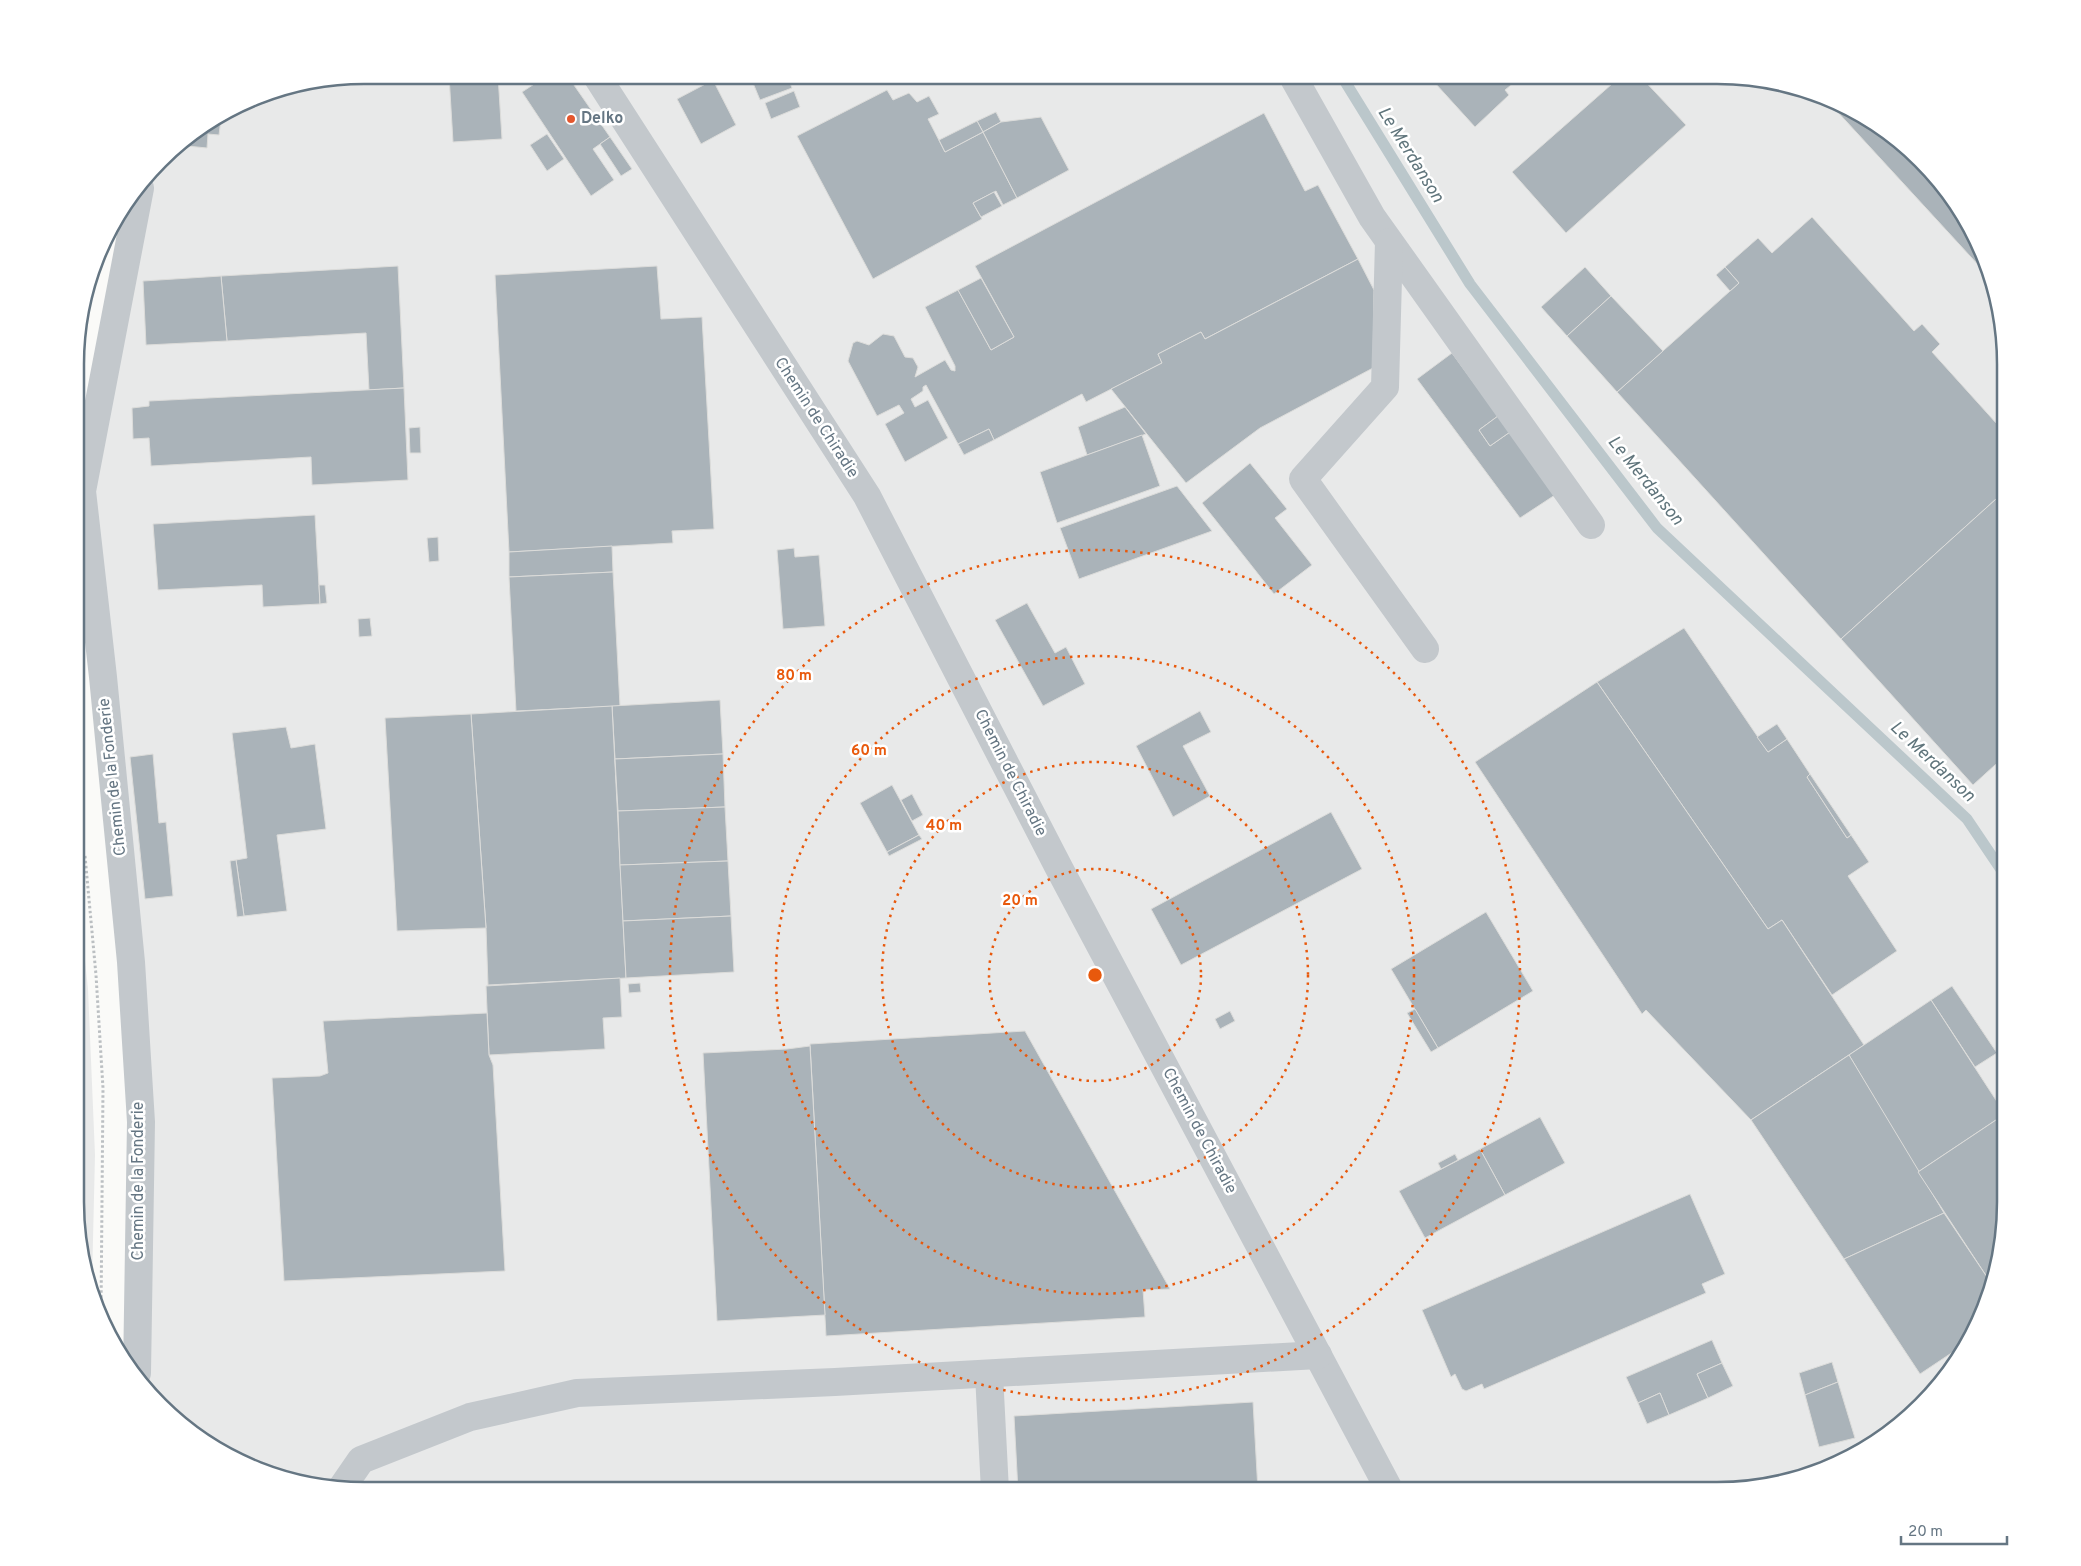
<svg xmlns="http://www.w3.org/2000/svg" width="2081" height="1566" font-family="Overpass,sans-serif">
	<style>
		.built { fill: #e8e9e9 }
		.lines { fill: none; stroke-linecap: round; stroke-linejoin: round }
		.stream { stroke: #bbc7cb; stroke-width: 11 }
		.building { fill: #aab3b9; stroke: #dcdcda }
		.path { stroke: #bbbfc2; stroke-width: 3; stroke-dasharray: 2.5 2.5; stroke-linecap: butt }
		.minor { stroke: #c3c8cc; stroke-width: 28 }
		.ring { fill: none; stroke: #e8590c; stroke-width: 2.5; stroke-dasharray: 2.5 5 }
		.poi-dot { fill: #e4572e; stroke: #fff; stroke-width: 2 }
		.labels { text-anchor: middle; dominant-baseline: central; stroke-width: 5; stroke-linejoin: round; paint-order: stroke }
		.poi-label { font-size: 16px; font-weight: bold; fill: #657683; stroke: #fff; text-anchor: start }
		.street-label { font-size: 16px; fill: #657683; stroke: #fff }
		.water-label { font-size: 18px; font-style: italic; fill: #60757c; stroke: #fff }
		.rim { fill: none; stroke: #657683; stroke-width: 2.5 }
		.centre { fill: #e8590c; stroke: #fff; stroke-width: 2.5 }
		.ring-label { font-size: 15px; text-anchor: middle; font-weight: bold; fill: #e8590c; stroke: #fff; stroke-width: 5; stroke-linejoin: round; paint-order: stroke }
	</style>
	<rect width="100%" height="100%" fill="#fafaf8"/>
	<g class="built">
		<polygon points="363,75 1736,76 1828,97 1908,146 1976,236 1996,289 2006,363 2005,1222 1984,1313 1935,1393 1845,1461 1774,1485 1718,1491 345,1490 253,1469 173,1420 148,1387 151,1186 93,490 150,176 173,146 270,90"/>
		<polygon points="76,876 88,989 95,1155 92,1282 76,1222"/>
	</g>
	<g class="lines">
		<polyline class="stream" points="1341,75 1470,284 1657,528 1967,819 2006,877"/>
	</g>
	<g class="building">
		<polygon points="449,75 498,75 502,139 453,142"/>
		<polygon points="548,75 567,75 610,137 593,149 614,180 591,196 522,92"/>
		<polygon points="771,75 787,75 792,88 760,100 753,83"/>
		<polygon points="1443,75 1522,76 1505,90 1509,95 1475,127 1435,83"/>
		<polygon points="1621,76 1640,76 1686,125 1566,233 1512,172"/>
		<polygon points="713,80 736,125 701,144 677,99"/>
		<polygon points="887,90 893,100 909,93 917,102 929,96 939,114 928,119 945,152 983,132 1017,198 1003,205 996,191 973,203 982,219 873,279 797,136"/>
		<polygon points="794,91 800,107 771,119 765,103"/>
		<polygon points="1823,96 1908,146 1976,236 1993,281"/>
		<polygon points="996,112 1001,122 983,132 977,121"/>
		<polygon points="1264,113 1305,191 1318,185 1358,259 1205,339 1201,332 1158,354 1162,363 1086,402 1082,394 994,440 989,429 958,444 926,385 923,387 923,391 911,399 915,407 928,400 948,438 905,462 885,424 904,413 899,405 877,416 848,361 853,343 857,341 869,345 883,334 894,336 905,357 913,358 918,367 915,377 945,360 951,370 955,371 955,366 925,307 958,290 991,350 1014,337 975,266"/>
		<polygon points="1041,117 1069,170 1017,198 983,132 1001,122"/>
		<polygon points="221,119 219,135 208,134 207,148 177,145"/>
		<polygon points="977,121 983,132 945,152 939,140"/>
		<polygon points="547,134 564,159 547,171 530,145"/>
		<polygon points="610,137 632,169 621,176 600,144"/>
		<polygon points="994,192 1002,206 981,217 973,203"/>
		<polygon points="1812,217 1914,331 1922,324 1940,344 1932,352 2006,434 2006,490 1841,639 1617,392 1739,283 1725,267 1758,238 1772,253"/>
		<polygon points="1358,259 1374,290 1373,368 1260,428 1186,483 1111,389 1162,363 1158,354 1201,332 1205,339"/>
		<polygon points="398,266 404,388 369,390 366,333 227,341 221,276"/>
		<polygon points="657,266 661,319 702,317 714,529 672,531 673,543 509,552 495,275"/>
		<polygon points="1585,267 1611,296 1567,336 1541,307"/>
		<polygon points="1725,267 1739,283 1730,291 1716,275"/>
		<polygon points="221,276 227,341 146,345 143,281"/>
		<polygon points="981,278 1014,337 991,350 958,290"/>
		<polygon points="1611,296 1663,351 1617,392 1567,336"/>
		<polygon points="1452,353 1498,416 1479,430 1490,446 1510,432 1555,495 1520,518 1417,379"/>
		<polygon points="404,388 408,480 312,485 311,457 151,466 149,438 133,439 132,408 149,406 149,401"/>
		<polygon points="1125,407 1146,434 1087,455 1078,427"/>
		<polygon points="1498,416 1510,432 1490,446 1479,430"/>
		<polygon points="420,427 421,453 410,453 409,428"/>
		<polygon points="989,429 994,440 964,455 958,444"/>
		<polygon points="1142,435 1160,486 1057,523 1040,472"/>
		<polygon points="1250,463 1287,509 1275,518 1312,565 1274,594 1202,503"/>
		<polygon points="1177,486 1212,531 1079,579 1060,528"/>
		<polygon points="2006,490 2006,755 1973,785 1841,639"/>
		<polygon points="315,515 320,604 263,607 262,585 158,590 153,524"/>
		<polygon points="438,537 439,561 429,562 427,538"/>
		<polygon points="612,546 613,572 509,577 509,552"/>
		<polygon points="794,548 795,557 819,555 825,626 783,629 777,550"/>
		<polygon points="613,572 620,706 516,711 509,577"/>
		<polygon points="319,585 325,585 327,603 320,604"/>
		<polygon points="1027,603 1055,653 1066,647 1085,684 1043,706 995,620"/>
		<polygon points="370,618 372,636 359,637 358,619"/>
		<polygon points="1684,628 1768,752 1787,739 1810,774 1807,777 1847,838 1851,835 1869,862 1848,876 1897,951 1832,995 1782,920 1768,929 1597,682"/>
		<polygon points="1597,682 1768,929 1782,920 1864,1045 1751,1120 1646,1010 1642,1014 1475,762"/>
		<polygon points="720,700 723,754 615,759 612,706"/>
		<polygon points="612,706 626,978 488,985 486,928 471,714"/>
		<polygon points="1200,711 1211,732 1183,746 1210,796 1173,817 1136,746"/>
		<polygon points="471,714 486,928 397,931 385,718"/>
		<polygon points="1777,724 1787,739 1768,752 1757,737"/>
		<polygon points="286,727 291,748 315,744 326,829 277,835 287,911 244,916 236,860 247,858 232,733"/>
		<polygon points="153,754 159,823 166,822 173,896 145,899 130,757"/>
		<polygon points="723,754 725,807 618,811 615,759"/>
		<polygon points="1810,774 1851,835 1847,838 1807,777"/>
		<polygon points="892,785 919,835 887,852 860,803"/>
		<polygon points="912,794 923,815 912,821 901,800"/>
		<polygon points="725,807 728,861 620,865 618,811"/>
		<polygon points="1331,812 1362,869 1181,965 1151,909"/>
		<polygon points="919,835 922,839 889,856 887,852"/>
		<polygon points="236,860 244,916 237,917 230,861"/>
		<polygon points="728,861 731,916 623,921 620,865"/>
		<polygon points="1486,912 1533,991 1438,1048 1391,969"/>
		<polygon points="731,916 734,972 626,978 623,921"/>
		<polygon points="620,978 622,1017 603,1018 605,1049 489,1055 486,986"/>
		<polygon points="640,983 641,992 629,993 628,984"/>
		<polygon points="1952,986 1997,1053 1975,1067 1931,1000"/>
		<polygon points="1931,1000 2005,1114 1918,1172 1849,1055"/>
		<polygon points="1415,1009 1438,1048 1431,1052 1407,1013"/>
		<polygon points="1230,1011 1235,1021 1220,1029 1215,1019"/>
		<polygon points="487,1013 489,1055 493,1065 505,1271 284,1281 272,1078 320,1076 328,1073 323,1021"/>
		<polygon points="1025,1031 1170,1289 1143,1290 1145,1317 826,1336 810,1044"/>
		<polygon points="810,1046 825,1315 717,1321 703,1053 787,1049"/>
		<polygon points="1849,1055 1944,1213 1844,1259 1751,1120"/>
		<polygon points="2005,1114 2005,1222 1991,1283 1918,1172"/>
		<polygon points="1540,1117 1565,1163 1505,1195 1480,1149"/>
		<polygon points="1480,1149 1505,1195 1425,1238 1399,1191"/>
		<polygon points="1455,1154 1458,1160 1441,1169 1438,1163"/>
		<polygon points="1690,1194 1725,1274 1702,1284 1706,1293 1484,1389 1482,1384 1466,1391 1462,1389 1455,1374 1451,1377 1422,1310"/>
		<polygon points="1944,1213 1991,1283 1984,1313 1965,1344 1920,1374 1844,1259"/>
		<polygon points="1712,1340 1722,1363 1697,1374 1708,1398 1669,1415 1660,1393 1638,1403 1626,1377"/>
		<polygon points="1832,1362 1838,1382 1805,1395 1799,1373"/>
		<polygon points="1722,1363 1733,1386 1708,1398 1697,1374"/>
		<polygon points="1838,1382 1855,1438 1819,1447 1805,1395"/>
		<polygon points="1660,1393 1669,1415 1647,1424 1638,1403"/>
		<polygon points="1253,1402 1258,1491 1018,1491 1014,1416"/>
	</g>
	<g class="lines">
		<polyline class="path" points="85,856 96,975 103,1088 101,1314"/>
		<g class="minor">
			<polyline points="596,75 867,496 1059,868 1390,1491"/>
			<polyline points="1292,75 1372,217 1591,525"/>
			<polyline points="1389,242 1385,387 1303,479 1425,649"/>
			<polyline points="137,1373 141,1122 131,962 103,677 82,491 140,188"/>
			<polyline points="989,1374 995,1491"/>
			<polyline points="341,1489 361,1460 470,1417 577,1393 835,1382 1318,1355"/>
		</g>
	</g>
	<g class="ring">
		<circle cx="1095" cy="975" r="106"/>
		<circle cx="1095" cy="975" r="213"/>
		<circle cx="1095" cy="975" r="319"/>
		<circle cx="1095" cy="975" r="425"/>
	</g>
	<circle class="poi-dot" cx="571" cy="119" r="5"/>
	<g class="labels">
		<g class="poi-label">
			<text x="581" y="119">Delko</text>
		</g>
		<g class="street-label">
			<text transform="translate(816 418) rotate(57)">Chemin de Chiradie</text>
			<text transform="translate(1010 773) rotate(63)">Chemin de Chiradie</text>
			<text transform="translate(113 777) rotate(-96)">Chemin de la Fonderie</text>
			<text transform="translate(1199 1131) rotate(62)">Chemin de Chiradie</text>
			<text transform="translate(139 1181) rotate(-90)">Chemin de la Fonderie</text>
		</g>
		<g class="water-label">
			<text transform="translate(1410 155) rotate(58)">Le Merdanson</text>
			<text transform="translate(1645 481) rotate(51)">Le Merdanson</text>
			<text transform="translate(1932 762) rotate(43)">Le Merdanson</text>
		</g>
	</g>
	<path d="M0 0H2081V1566H0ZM364 84H1717A280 280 0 0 1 1997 364V1202A280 280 0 0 1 1717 1482H364A280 280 0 0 1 84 1202V364A280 280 0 0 1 364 84Z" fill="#fff" fill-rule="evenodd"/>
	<path class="rim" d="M364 84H1717A280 280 0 0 1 1997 364V1202A280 280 0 0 1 1717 1482H364A280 280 0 0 1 84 1202V364A280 280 0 0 1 364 84Z"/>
	<circle cx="1095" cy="975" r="8" class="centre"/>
	<g class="ring-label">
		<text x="794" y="680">80 m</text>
		<text x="869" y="755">60 m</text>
		<text x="944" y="830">40 m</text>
		<text x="1020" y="905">20 m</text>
	</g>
	<path d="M1901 1536v8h106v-8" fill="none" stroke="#657683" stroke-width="2.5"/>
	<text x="1908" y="1536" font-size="15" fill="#657683" stroke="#ffffff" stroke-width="4" paint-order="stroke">20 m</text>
</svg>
